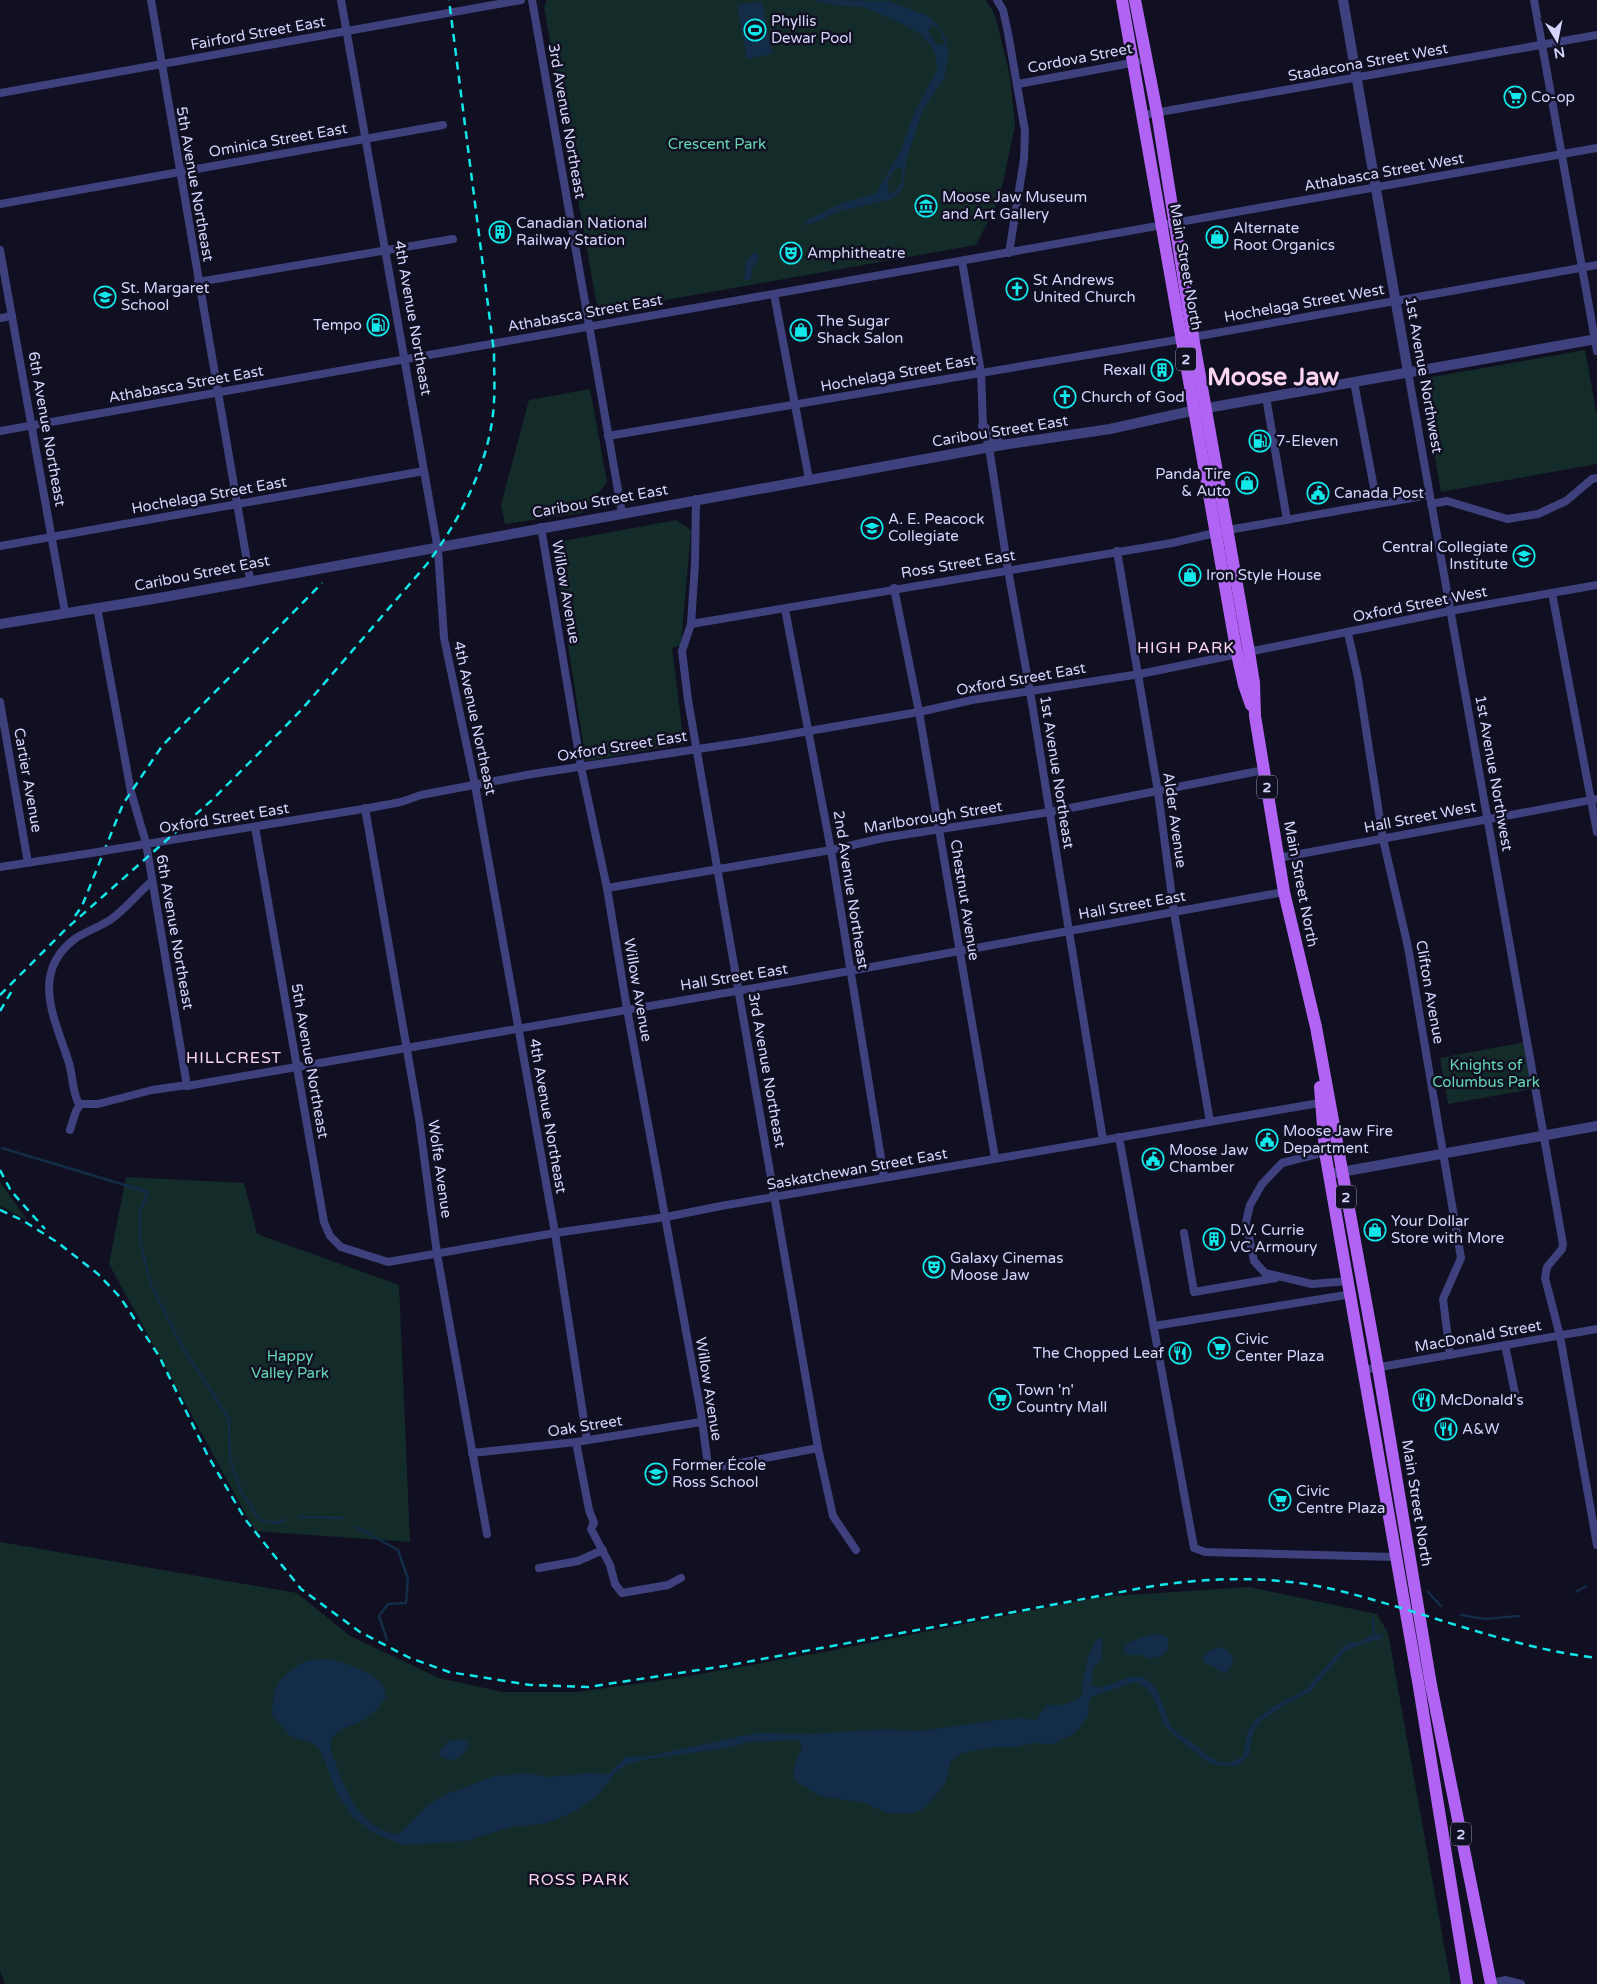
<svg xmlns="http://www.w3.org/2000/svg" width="1597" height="1984" font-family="'Varela Round',sans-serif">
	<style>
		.green { fill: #132c29 }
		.water { fill: #132c48; fill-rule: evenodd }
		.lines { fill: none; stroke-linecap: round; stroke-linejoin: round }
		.stream { stroke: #132c48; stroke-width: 2.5 }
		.minor { stroke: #3e417e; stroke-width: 8 }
		.tertiary { stroke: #3e417e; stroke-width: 10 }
		.primary { stroke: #b163f3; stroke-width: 12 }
		.rail { stroke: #12e7ea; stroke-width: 2.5; stroke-dasharray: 8 6; stroke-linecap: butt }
		.minor-bridge { stroke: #3e417e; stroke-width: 8 }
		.labels { text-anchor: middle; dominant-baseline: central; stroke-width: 5; stroke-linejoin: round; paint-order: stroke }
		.shield { fill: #111022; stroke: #9a99bb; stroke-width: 1 }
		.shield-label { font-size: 14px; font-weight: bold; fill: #d5d4fc }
		.poi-label { font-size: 15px; fill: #d5d4fc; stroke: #111022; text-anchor: start }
		.street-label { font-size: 15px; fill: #d5d4fc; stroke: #111022 }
		.park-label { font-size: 15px; fill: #65d6b0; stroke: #111022 }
		.neighbourhood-label { font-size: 16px; letter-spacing: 1px; fill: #fcd6f1; stroke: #111022 }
		.town-label { font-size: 25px; font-weight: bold; fill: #fcd6f1; stroke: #111022 }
	</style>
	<rect width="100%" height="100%" fill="#111022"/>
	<g class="green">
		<polygon points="547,0 986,0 995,15 1010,76 1015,126 999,200 976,245 604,311 597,306 544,7"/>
		<polygon points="1585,350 1597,416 1597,464 1441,492 1421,379"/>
		<polygon points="590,389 607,482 582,513 505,524 501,505 529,400"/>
		<polygon points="676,520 691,530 681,645 672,648 684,744 586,761 552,543"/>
		<polygon points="1525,1042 1533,1089 1448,1104 1440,1058"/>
		<polygon points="126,1177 244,1183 257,1234 399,1285 410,1542 255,1531 109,1264"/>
		<polygon points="0,1182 27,1220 0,1206"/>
		<polygon points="0,1542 297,1593 350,1636 439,1678 503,1692 577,1692 678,1678 824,1652 1099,1597 1249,1587 1377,1614 1388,1633 1451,1984 5,1984 0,1971"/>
	</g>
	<g class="water">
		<path d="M813 0 889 1 928 16 940 27 946 39 949 54 944 78 923 110 906 161 903 188 892 199 838 212 806 226 805 221 837 205 876 193 900 152 915 111 937 70 936 57 931 46 919 33 894 20 863 7 834 5ZM932 26 939 28 945 44 937 45 928 31ZM897 167 902 169C904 181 901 187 891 194L888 192C886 181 890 175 897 167Z"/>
		<polygon points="762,1 772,54 747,59 737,5"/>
		<polygon points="755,252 759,257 752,269 751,279 744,280 746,262"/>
		<polygon points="1153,1634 1163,1635 1168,1638 1168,1649 1162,1656 1149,1659 1141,1655 1127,1655 1124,1652 1124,1646 1132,1641"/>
		<path d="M1374 1634 1384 1635 1379 1641 1375 1640 1345 1651 1311 1691 1286 1704 1261 1721 1253 1732 1249 1755 1237 1766C1229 1765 1217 1766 1210 1763 1205 1761 1167 1730 1165 1726 1157 1711 1155 1688 1135 1682L1093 1696 1089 1700 1088 1716 1085 1721 1075 1733 1054 1744 1030 1743 1018 1747H997L977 1750 961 1754 951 1761 946 1782 925 1808 913 1813H887L865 1803 820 1796 795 1781C790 1766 799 1759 802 1746L798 1740 749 1742 727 1748 642 1760 626 1765 616 1772 597 1796 576 1811 547 1823 511 1827 467 1841 402 1845 372 1832 352 1816 337 1793 320 1750 314 1744 290 1736 272 1715C273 1706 273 1696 276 1688 278 1682 283 1677 288 1673 309 1652 335 1658 359 1669 372 1676 386 1681 386 1697 380 1707 372 1715 361 1721 352 1726 337 1729 332 1738 328 1746 333 1756 336 1764 346 1793 363 1832 399 1834L429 1804 447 1794 494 1776 528 1773 547 1777 590 1773 608 1774 626 1757 650 1756 756 1733 811 1734 886 1729 919 1731 998 1720 1024 1718 1036 1720 1046 1705C1055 1706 1079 1704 1082 1694 1083 1691 1082 1685 1083 1682 1085 1669 1089 1647 1099 1638H1103L1101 1659 1093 1669 1091 1686C1111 1692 1128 1668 1147 1680 1162 1689 1163 1712 1172 1727 1176 1733 1184 1737 1190 1741 1208 1755 1219 1772 1243 1756L1248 1732 1254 1721 1273 1707 1305 1690 1345 1645 1350 1642H1359Z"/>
		<polygon points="1218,1647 1228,1650 1233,1657 1232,1666 1225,1674 1204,1662 1203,1658 1207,1652"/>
		<path d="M464 1739 469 1743C465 1758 451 1765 439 1755L440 1750 449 1741Z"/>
	</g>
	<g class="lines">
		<g class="stream">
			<polyline points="2,1148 148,1192 140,1212 140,1242 151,1285 180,1343 229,1419 230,1459 241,1491 259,1520 275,1523 285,1520"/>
			<polyline points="299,1517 343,1518"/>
			<polyline points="356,1527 398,1550 408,1579 406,1603 388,1604 379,1616 387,1640"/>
			<polyline points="1428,1592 1441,1606"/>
			<polyline points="1576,1592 1586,1586"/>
			<polyline points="1461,1615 1485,1619 1519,1616"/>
			<polyline points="1373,1619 1374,1634"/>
		</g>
		<g class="minor">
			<polyline points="151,0 250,579"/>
			<polyline points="341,0 438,550 444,638 475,785 555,1233 587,1440"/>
			<polyline points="532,0 622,513"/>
			<polyline points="997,0 1003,10 1008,33 1025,131 1024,159 1009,253"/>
			<polyline points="1534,0 1597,351"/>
			<polyline points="1018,84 1137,62"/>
			<polyline points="0,93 521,0"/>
			<polyline points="1143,115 1597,35"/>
			<polyline points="0,204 443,125"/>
			<polyline points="0,250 65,612"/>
			<polyline points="962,261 981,373 983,426 989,447 1008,570 1030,691 1103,1140"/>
			<polyline points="198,282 453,239"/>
			<polyline points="774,294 809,479"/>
			<polyline points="0,318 12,316"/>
			<polyline points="1408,372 1563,1244 1562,1249 1547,1267 1545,1278 1560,1336 1597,1545"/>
			<polyline points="1354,382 1377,504"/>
			<polyline points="1266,397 1287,520"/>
			<polyline points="0,431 1597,148"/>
			<polyline points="608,436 1182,339 1597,265"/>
			<polyline points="696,499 695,563 691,624 682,651 688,700 818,1448 833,1516 856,1550"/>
			<polyline points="1431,504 1447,501 1507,519 1538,514 1566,501 1592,479 1597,478"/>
			<polyline points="541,527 581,767 607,888 627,1009 701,1413 708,1465 713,1468 818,1448"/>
			<polyline points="0,546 424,471"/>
			<polyline points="1117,551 1158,792 1174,912 1210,1122"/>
			<polyline points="894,588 919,712 995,1158"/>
			<polyline points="1552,593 1597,832"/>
			<polyline points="97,607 131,792 146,843 187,1086 794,981 1284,892"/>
			<polyline points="785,609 831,850 884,1177"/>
			<polyline points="691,624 1172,543 1228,530 1429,495"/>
			<polyline points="1348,633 1358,678 1383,839 1408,947 1461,1258 1443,1299 1450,1355"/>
			<polyline points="0,702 28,863"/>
			<polyline points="365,808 419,1119 437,1254 487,1534"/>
			<polyline points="255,827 324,1222 330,1236 341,1247 388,1262 555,1233 666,1217 721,1206 1325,1102"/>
			<polyline points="109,850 369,808 401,802 421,795 532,774 751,741 919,712 972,700 1140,674 1450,611 1597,585"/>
			<polyline points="1278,858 1597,799"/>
			<polyline points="0,867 98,852"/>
			<path d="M152 881C138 893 125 910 110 920 99 927 87 931 76 938 29 972 55 1019 69 1063 73 1076 72 1092 79 1104H98L152 1090 187 1085"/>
			<polyline points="607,888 831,850 883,838 1050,812 1264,770"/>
			<polyline points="70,1130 76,1111 81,1104"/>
			<polyline points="1119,1137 1194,1548 1205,1552 1395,1557"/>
			<polyline points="1325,1152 1282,1163 1262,1184 1250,1205 1246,1222 1254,1261 1265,1273 1312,1284 1349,1281"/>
			<polyline points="1184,1233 1194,1292 1276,1278"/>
			<polyline points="1154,1326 1352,1294"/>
			<polyline points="1505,1345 1515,1393"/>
			<polyline points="1363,1370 1597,1329"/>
			<polyline points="576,1442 589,1510 594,1523 591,1529 610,1565 615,1584 622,1593 668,1585 681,1578"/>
			<polyline points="472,1453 576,1442 701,1422"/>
			<polyline points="539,1568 578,1561 603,1550"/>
			<polyline points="1491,1983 1506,1980 1521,1984"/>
		</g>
		<g class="tertiary">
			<polyline points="1343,0 1408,372"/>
			<polyline points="983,426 993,439 1002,445"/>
			<polyline points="0,624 159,598 1002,445 1110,429 1196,410 1597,339"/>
			<polyline points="1330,1174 1597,1126"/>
		</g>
		<g class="primary">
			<polyline points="1122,0 1237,654 1244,685 1251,705"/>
			<polyline points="1135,0 1157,113 1193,337 1249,652 1254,683 1255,716 1284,892 1316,1027 1378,1368 1431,1685 1491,1984"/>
			<polyline points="1320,1087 1325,1152 1419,1687 1467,1984"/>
		</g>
		<g class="rail">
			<polyline points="75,916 82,906 123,804 162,746 322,583"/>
			<path d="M0 995 66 929 212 800 281 731 303 708 427 564C461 519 491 460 494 402 495 386 494 369 494 352L449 0"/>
			<polyline points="0,1011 13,989"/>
			<polyline points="0,1170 11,1191 45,1229"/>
			<path d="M0 1210 22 1220 57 1242 98 1274 120 1297 159 1356 208 1456 245 1519 301 1589 360 1632 410 1658 449 1672 530 1685 588 1687 725 1666 1142 1588C1204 1577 1270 1575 1332 1589 1421 1610 1505 1647 1597 1658"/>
		</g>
		<polyline class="minor-bridge" points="98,852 109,850"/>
	</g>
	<defs>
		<g id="stadium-ring" transform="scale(1.125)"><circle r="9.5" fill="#111022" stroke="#12e7ea" stroke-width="1.5"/><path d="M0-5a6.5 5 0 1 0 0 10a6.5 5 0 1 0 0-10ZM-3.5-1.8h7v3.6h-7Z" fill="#12e7ea"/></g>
		<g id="supermarket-ring" transform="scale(1.125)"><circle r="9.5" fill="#111022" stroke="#12e7ea" stroke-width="1.5"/><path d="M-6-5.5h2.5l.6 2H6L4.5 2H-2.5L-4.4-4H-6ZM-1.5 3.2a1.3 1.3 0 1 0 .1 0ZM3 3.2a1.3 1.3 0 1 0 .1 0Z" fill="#12e7ea"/></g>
		<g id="museum-ring" transform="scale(1.125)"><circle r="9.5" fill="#111022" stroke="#12e7ea" stroke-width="1.5"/><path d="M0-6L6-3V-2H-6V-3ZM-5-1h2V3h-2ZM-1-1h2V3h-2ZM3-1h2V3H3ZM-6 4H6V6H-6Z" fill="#12e7ea"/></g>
		<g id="building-ring" transform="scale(1.125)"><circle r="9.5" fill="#111022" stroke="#12e7ea" stroke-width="1.5"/><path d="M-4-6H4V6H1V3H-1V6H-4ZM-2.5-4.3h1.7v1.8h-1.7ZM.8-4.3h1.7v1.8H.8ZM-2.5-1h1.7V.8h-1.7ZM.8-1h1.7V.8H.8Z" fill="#12e7ea"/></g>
		<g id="shop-ring" transform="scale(1.125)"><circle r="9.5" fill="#111022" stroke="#12e7ea" stroke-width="1.5"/><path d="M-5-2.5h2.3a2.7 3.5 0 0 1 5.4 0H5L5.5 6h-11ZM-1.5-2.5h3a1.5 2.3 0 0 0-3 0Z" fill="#12e7ea"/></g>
		<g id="theatre-ring" transform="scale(1.125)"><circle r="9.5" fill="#111022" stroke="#12e7ea" stroke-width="1.5"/><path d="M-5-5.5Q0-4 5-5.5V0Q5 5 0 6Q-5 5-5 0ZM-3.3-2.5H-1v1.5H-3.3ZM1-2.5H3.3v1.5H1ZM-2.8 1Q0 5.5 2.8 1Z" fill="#12e7ea"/></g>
		<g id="church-ring" transform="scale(1.125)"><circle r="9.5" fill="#111022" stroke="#12e7ea" stroke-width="1.5"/><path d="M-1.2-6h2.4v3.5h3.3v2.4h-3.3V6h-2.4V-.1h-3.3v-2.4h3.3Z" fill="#12e7ea"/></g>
		<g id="school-ring" transform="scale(1.125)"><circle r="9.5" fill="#111022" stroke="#12e7ea" stroke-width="1.5"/><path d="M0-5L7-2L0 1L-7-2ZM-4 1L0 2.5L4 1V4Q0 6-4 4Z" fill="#12e7ea"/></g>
		<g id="fuel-ring" transform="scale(1.125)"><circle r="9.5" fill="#111022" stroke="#12e7ea" stroke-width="1.5"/><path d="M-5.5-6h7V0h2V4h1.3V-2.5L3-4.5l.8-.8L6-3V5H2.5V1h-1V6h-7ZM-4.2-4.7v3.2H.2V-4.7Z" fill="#12e7ea"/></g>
		<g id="civic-ring" transform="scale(1.125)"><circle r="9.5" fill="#111022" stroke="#12e7ea" stroke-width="1.5"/><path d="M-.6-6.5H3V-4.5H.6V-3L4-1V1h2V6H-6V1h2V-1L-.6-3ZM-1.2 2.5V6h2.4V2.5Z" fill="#12e7ea"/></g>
		<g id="restaurant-ring" transform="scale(1.125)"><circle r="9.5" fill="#111022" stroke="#12e7ea" stroke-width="1.5"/><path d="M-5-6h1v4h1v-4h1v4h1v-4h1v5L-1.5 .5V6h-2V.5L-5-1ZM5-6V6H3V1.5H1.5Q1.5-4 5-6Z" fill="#12e7ea"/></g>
	</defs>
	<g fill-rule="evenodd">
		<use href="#stadium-ring" x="755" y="30"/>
		<use href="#supermarket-ring" x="1515" y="97"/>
		<use href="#museum-ring" x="926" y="206"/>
		<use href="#building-ring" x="500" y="232"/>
		<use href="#shop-ring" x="1217" y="237"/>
		<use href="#theatre-ring" x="791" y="253"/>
		<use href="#church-ring" x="1017" y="289"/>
		<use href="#school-ring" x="105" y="297"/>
		<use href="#fuel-ring" x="378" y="325"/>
		<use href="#shop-ring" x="801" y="330"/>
		<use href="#building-ring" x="1162" y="370"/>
		<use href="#church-ring" x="1065" y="397"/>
		<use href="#fuel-ring" x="1260" y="441"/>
		<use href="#shop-ring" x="1247" y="483"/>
		<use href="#civic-ring" x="1318" y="493"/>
		<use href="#school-ring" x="872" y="528"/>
		<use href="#school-ring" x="1524" y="556"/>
		<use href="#shop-ring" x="1190" y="575"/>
		<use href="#civic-ring" x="1267" y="1140"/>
		<use href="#civic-ring" x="1153" y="1159"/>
		<use href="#shop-ring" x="1375" y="1230"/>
		<use href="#building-ring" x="1214" y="1239"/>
		<use href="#theatre-ring" x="934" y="1267"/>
		<use href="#supermarket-ring" x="1219" y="1348"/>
		<use href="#restaurant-ring" x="1180" y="1353"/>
		<use href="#supermarket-ring" x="1000" y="1399"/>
		<use href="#restaurant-ring" x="1424" y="1400"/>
		<use href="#restaurant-ring" x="1446" y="1429"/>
		<use href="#school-ring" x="656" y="1474"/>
		<use href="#supermarket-ring" x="1280" y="1500"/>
	</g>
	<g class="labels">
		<g class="shield">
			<rect x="1176" y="347.5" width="20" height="23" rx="4"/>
			<rect x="1257" y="775.5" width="20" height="23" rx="4"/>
			<rect x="1336" y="1185.5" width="20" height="23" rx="4"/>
			<rect x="1451" y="1822.5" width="20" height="23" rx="4"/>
		</g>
		<g class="shield-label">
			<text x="1186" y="359">2</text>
			<text x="1267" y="787">2</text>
			<text x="1346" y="1197">2</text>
			<text x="1461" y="1834">2</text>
		</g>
		<g class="poi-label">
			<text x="771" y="21">Phyllis<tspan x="771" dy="17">Dewar Pool</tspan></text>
			<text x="1531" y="97">Co-op</text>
			<text x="942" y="197">Moose Jaw Museum<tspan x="942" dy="17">and Art Gallery</tspan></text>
			<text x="516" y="223">Canadian National<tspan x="516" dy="17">Railway Station</tspan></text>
			<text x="1233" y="228">Alternate<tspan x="1233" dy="17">Root Organics</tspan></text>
			<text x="807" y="253">Amphitheatre</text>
			<text x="1033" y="280">St Andrews<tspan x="1033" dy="17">United Church</tspan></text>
			<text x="121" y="288">St. Margaret<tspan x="121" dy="17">School</tspan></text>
			<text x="817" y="321">The Sugar<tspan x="817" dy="17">Shack Salon</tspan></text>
			<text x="362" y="325" text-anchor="end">Tempo</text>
			<text x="1146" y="370" text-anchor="end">Rexall</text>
			<text x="1081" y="397">Church of God</text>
			<text x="1276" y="441">7-Eleven</text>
			<text x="1231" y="474" text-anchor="end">Panda Tire<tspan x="1231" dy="17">&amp; Auto</tspan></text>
			<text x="1334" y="493">Canada Post</text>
			<text x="888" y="519">A. E. Peacock<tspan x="888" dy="17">Collegiate</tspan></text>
			<text x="1508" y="547" text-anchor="end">Central Collegiate<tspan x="1508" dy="17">Institute</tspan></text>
			<text x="1206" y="575">Iron Style House</text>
			<text x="1283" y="1131">Moose Jaw Fire<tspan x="1283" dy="17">Department</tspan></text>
			<text x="1169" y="1150">Moose Jaw<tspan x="1169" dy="17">Chamber</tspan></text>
			<text x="1391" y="1221">Your Dollar<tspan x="1391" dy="17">Store with More</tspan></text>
			<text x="1230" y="1230">D.V. Currie<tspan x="1230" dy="17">VC Armoury</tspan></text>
			<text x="950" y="1258">Galaxy Cinemas<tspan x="950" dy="17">Moose Jaw</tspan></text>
			<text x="1235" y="1339">Civic<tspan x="1235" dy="17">Center Plaza</tspan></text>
			<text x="1164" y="1353" text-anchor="end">The Chopped Leaf</text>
			<text x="1016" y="1390">Town 'n'<tspan x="1016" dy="17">Country Mall</tspan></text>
			<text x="1440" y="1400">McDonald's</text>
			<text x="1462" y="1429">A&amp;W</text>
			<text x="672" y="1465">Former École<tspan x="672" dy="17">Ross School</tspan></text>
			<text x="1296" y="1491">Civic<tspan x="1296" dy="17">Centre Plaza</tspan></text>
		</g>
		<g class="street-label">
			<text transform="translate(258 33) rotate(-10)">Fairford Street East</text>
			<text transform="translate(1080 58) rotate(-11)">Cordova Street</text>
			<text transform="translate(1368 62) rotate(-10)">Stadacona Street West</text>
			<text transform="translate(567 121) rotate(80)">3rd Avenue Northeast</text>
			<text transform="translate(278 140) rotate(-10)">Ominica Street East</text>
			<text transform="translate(1384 172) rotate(-10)">Athabasca Street West</text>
			<text transform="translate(195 184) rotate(80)">5th Avenue Northeast</text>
			<text transform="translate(1186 267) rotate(80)">Main Street North</text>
			<text transform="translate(1304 303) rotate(-10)">Hochelaga Street West</text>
			<text transform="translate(585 313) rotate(-10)">Athabasca Street East</text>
			<text transform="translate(413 318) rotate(80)">4th Avenue Northeast</text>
			<text transform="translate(898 373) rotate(-10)">Hochelaga Street East</text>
			<text transform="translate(1424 375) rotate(80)">1st Avenue Northwest</text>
			<text transform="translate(186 384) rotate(-10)">Athabasca Street East</text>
			<text transform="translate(47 429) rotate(80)">6th Avenue Northeast</text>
			<text transform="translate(1000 431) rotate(-9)">Caribou Street East</text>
			<text transform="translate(209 495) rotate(-10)">Hochelaga Street East</text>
			<text transform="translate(600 501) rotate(-10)">Caribou Street East</text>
			<text transform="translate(958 564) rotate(-9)">Ross Street East</text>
			<text transform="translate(202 573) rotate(-11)">Caribou Street East</text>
			<text transform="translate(566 592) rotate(80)">Willow Avenue</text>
			<text transform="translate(1420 604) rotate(-11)">Oxford Street West</text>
			<text transform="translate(1021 679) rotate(-10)">Oxford Street East</text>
			<text transform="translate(475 718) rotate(78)">4th Avenue Northeast</text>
			<text transform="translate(622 746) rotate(-9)">Oxford Street East</text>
			<text transform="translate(1057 772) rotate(81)">1st Avenue Northeast</text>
			<text transform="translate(1494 773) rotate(80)">1st Avenue Northwest</text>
			<text transform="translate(28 780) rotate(80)">Cartier Avenue</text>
			<text transform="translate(933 817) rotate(-9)">Marlborough Street</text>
			<text transform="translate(1420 817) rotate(-11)">Hall Street West</text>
			<text transform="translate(224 818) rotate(-9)">Oxford Street East</text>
			<text transform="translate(1175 820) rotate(82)">Alder Avenue</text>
			<text transform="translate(1301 884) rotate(79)">Main Street North</text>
			<text transform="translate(851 890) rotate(81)">2nd Avenue Northeast</text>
			<text transform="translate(965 900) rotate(81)">Chestnut Avenue</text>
			<text transform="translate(1132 905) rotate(-10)">Hall Street East</text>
			<text transform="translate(175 932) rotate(80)">6th Avenue Northeast</text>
			<text transform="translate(734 977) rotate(-9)">Hall Street East</text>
			<text transform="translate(638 990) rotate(80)">Willow Avenue</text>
			<text transform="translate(1430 992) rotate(80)">Clifton Avenue</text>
			<text transform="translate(310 1061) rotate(80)">5th Avenue Northeast</text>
			<text transform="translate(767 1070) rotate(80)">3rd Avenue Northeast</text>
			<text transform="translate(548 1116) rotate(80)">4th Avenue Northeast</text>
			<text transform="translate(440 1169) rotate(82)">Wolfe Avenue</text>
			<text transform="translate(857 1169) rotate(-10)">Saskatchewan Street East</text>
			<text transform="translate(1478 1336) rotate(-10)">MacDonald Street</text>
			<text transform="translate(709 1389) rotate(81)">Willow Avenue</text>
			<text transform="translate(585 1426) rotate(-9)">Oak Street</text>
			<text transform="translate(1417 1503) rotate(81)">Main Street North</text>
		</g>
		<g class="park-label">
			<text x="717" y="144">Crescent Park</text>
			<text x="1486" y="1065">Knights of<tspan x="1486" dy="17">Columbus Park</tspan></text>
			<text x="290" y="1356">Happy<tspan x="290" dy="17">Valley Park</tspan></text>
		</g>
		<g class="neighbourhood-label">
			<text x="1186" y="648">HIGH PARK</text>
			<text x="234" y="1058">HILLCREST</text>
			<text x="579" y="1880">ROSS PARK</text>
		</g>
		<g class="town-label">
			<text x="1273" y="377">Moose Jaw</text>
		</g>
	</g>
	<g transform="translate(1557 40) rotate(170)" stroke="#111022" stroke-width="4" paint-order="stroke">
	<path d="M0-4L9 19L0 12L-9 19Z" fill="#d5d4fc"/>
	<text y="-8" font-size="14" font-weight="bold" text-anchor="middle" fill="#d5d4fc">N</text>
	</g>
</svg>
